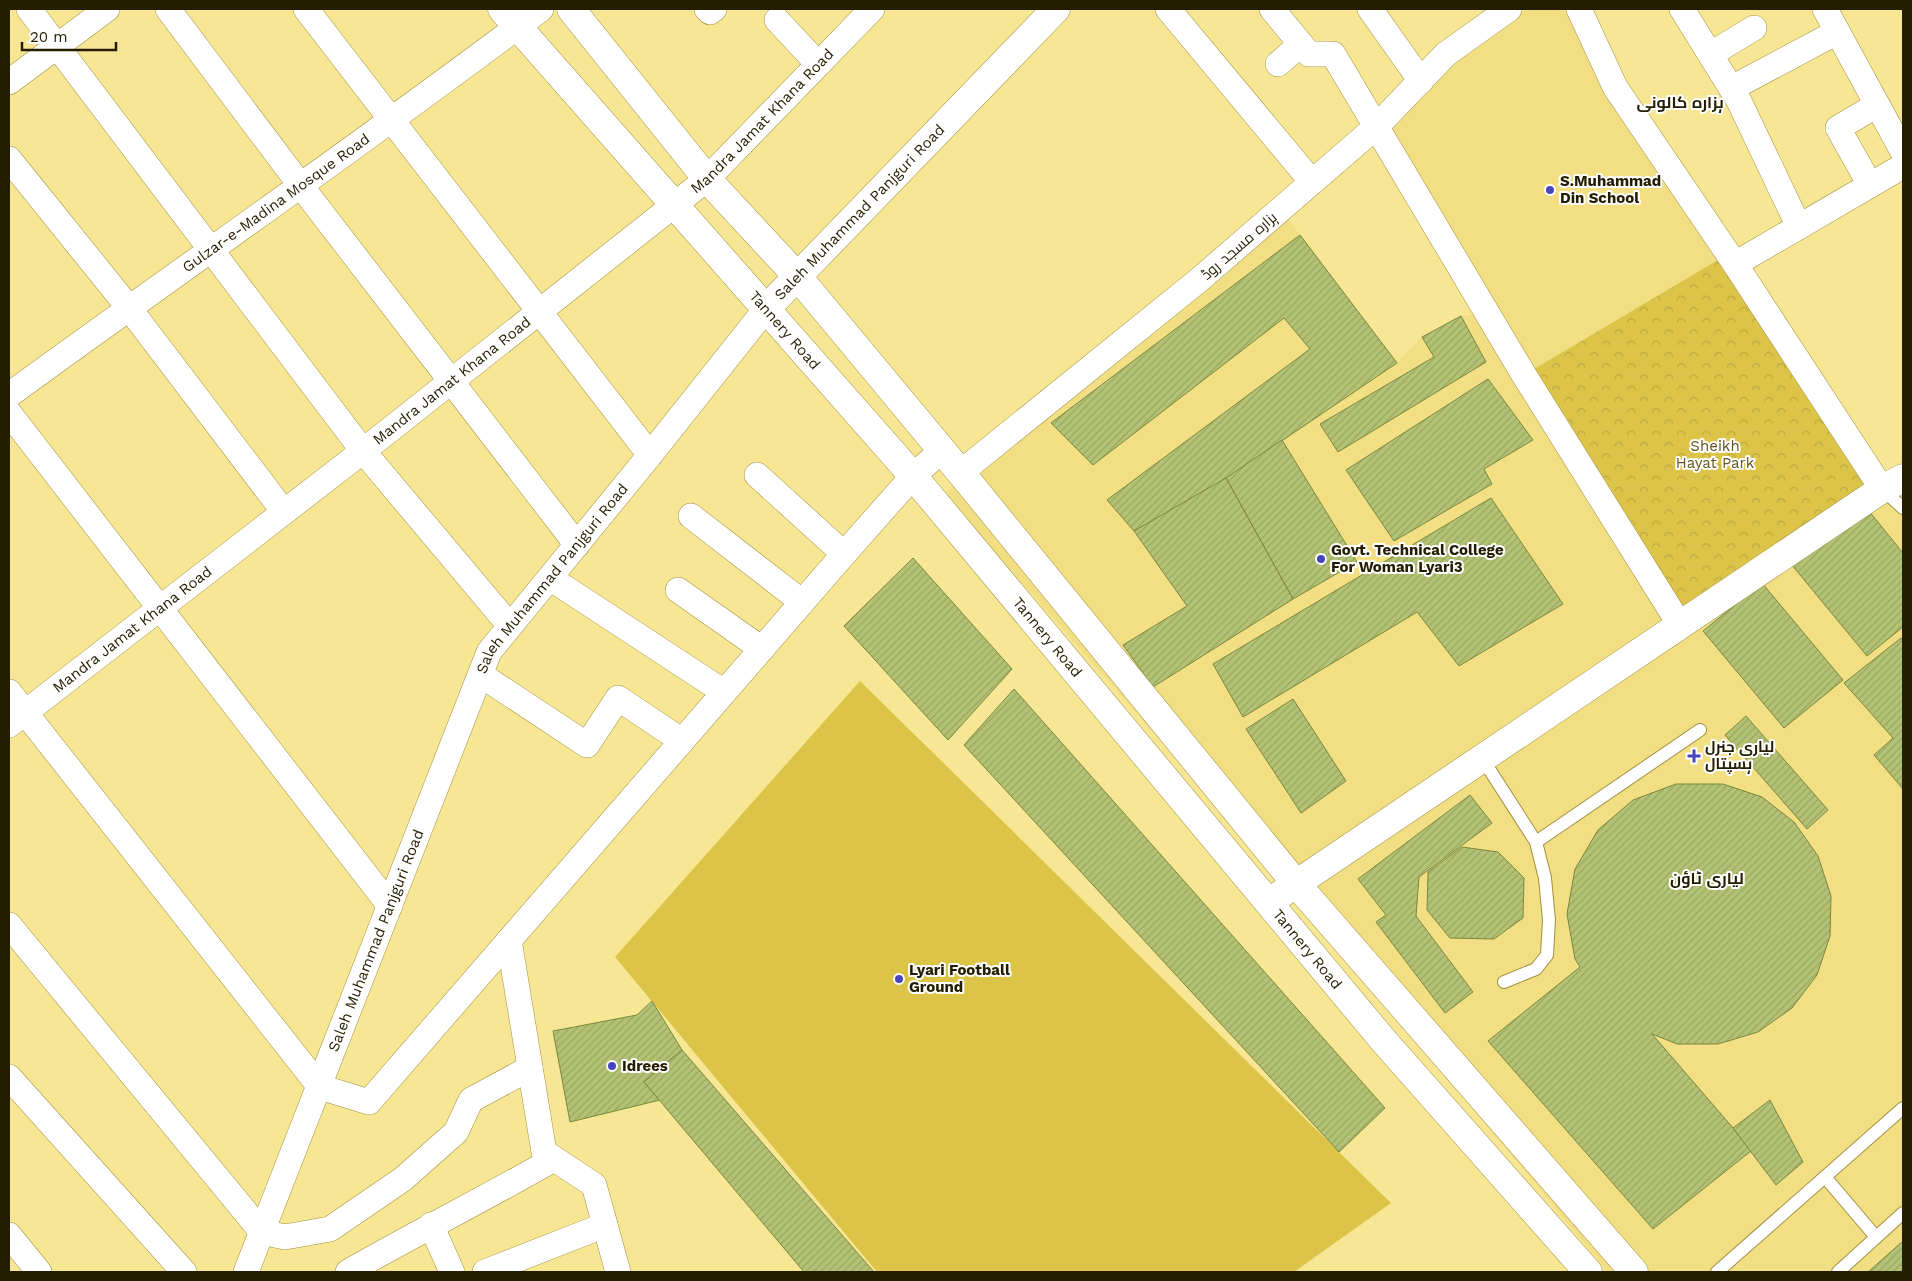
<svg xmlns="http://www.w3.org/2000/svg" width="1912" height="1281" font-family="'Work Sans',Cairo,sans-serif">
	<style>
		.built { fill: #f2df84 }
		.park { fill: url(#park-crowns) }
		.pitch { fill: #dcc449 }
		.building { fill: url(#building-hatch); stroke: #7a883b }
		.lines { fill: none; stroke-linecap: round; stroke-linejoin: round }
		.lane-casing { stroke: #a1903f; stroke-width: 14 }
		.street-casing { stroke: #a1903f; stroke-width: 26 }
		.secondary-casing { stroke: #a1903f; stroke-width: 29 }
		.lane { stroke: #fff; stroke-width: 12 }
		.street { stroke: #fff; stroke-width: 25 }
		.secondary { stroke: #fff; stroke-width: 28 }
		.poi-dot { fill: #4845bb; stroke: #fff; stroke-width: 2 }
		.labels { text-anchor: middle; dominant-baseline: central; stroke-width: 4; stroke-linejoin: round; paint-order: stroke }
		.street-label { font-size: 15px; fill: #241d00; stroke: #fff }
		.poi-label { font-size: 15px; font-weight: bold; fill: #241d00; stroke: #fff; text-anchor: start }
		.park-label { font-size: 15px; fill: #60551e; stroke: #fff }
		.neighbourhood-label { font-size: 16px; font-weight: bold; fill: #241d00; stroke: #fff }
	</style>
	<defs>
		<pattern id="park-crowns" width="20" height="18" patternUnits="userSpaceOnUse" patternTransform="scale(1.25)"><rect width="20" height="18" fill="#dcc449"/><path d="M2 6a3 3 0 1 1 6 0M12 15a3 3 0 1 1 6 0" fill="none" stroke="#bda83e"/></pattern>
		<pattern id="building-hatch" width="6" height="6" patternUnits="userSpaceOnUse" patternTransform="scale(1.25)"><rect width="6" height="6" fill="#b3c274"/><path d="M-1 1l2-2M0 6l6-6M5 7l2-2" fill="none" stroke="#9aa663"/></pattern>
	</defs>
	<rect width="100%" height="100%" fill="#f7e694"/>
	<polygon class="built" points="1509,9 1579,9 1728,254 1526,375 1903,478 1903,1272 1608,1272 1289,887 944,494 1281,210 1397,362 1422,337 1461,316 1487,312 1377,126"/>
	<polygon class="park" points="1728,254 1882,489 1680,625 1524,375"/>
	<polygon class="pitch" points="860,681 1339,1152 1391,1203 1294,1272 877,1272 615,957"/>
	<g class="building">
		<polygon points="1300,235 1397,363 1209,490 1134,531 1107,500 1310,349 1284,318 1093,465 1051,423"/>
		<polygon points="1461,316 1486,362 1338,452 1320,424 1434,357 1422,337"/>
		<polygon points="1488,379 1533,440 1484,469 1492,484 1394,541 1346,470"/>
		<polygon points="1282,440 1357,562 1293,599 1226,478"/>
		<polygon points="1226,478 1293,599 1153,687 1123,645 1187,606 1134,531"/>
		<polygon points="1491,498 1563,604 1459,666 1417,612 1243,717 1213,664"/>
		<polygon points="1864,505 1903,553 1903,627 1867,656 1791,564"/>
		<polygon points="913,558 1012,669 948,740 844,626"/>
		<polygon points="1762,583 1843,680 1784,728 1703,631"/>
		<polygon points="1901,638 1903,641 1903,789 1874,755 1893,738 1844,683"/>
		<polygon points="1014,689 1385,1108 1339,1152 964,745"/>
		<polygon points="1293,699 1346,781 1301,813 1246,729"/>
		<polygon points="1746,716 1828,810 1807,829 1725,735"/>
		<polygon points="1676,784 1723,784 1762,797 1794,822 1818,856 1831,896 1830,936 1817,975 1792,1008 1758,1032 1718,1044 1677,1044 1652,1034 1733,1128 1751,1151 1653,1229 1488,1041 1580,967 1575,959 1567,914 1575,869 1598,830 1633,800"/>
		<polygon points="1470,795 1492,823 1419,877 1416,916 1473,992 1445,1013 1376,922 1386,915 1358,879"/>
		<polygon points="1462,847 1498,852 1524,878 1523,918 1494,939 1450,938 1427,910 1428,872"/>
		<polygon points="652,1001 682,1050 644,1082 660,1100 570,1122 553,1031 637,1015"/>
		<polygon points="682,1050 874,1272 804,1272 644,1082"/>
		<polygon points="1770,1100 1803,1162 1776,1185 1733,1128"/>
		<polygon points="1903,1241 1903,1272 1868,1272"/>
	</g>
	<g class="lines">
		<g class="lane-casing">
			<g id="lane">
				<polyline points="1882,489 1903,508"/>
				<polyline points="1482,758 1536,842 1545,878 1549,920 1547,955 1536,969 1504,982"/>
				<polyline points="1536,842 1700,730"/>
				<polyline points="1825,1177 1876,1237"/>
				<polyline points="1717,1272 1903,1108"/>
				<polyline points="1838,1272 1903,1213"/>
			</g>
		</g>
		<g class="street-casing">
			<g id="street">
				<polyline points="29,9 363,451 510,626"/>
				<polyline points="168,9 301,186 577,545"/>
				<polyline points="306,9 650,455"/>
				<polyline points="707,9 710,12 714,9"/>
				<polyline points="1168,9 1312,182"/>
				<polyline points="1272,9 1309,54 1333,54 1524,375 1680,625"/>
				<polyline points="1370,9 1421,81"/>
				<polyline points="1579,9 1615,87 1735,264 1882,489"/>
				<polyline points="1682,9 1739,101 1799,227"/>
				<polyline points="1825,9 1903,152"/>
				<polyline points="777,20 818,64"/>
				<polyline points="1711,54 1754,28"/>
				<polyline points="1278,64 1301,44"/>
				<polyline points="9,82 107,9"/>
				<polyline points="1732,88 1837,32"/>
				<polyline points="9,159 129,308 284,512"/>
				<polyline points="1870,185 1838,128 1877,105"/>
				<polyline points="1735,264 1903,166"/>
				<path id="s1" d="M9 395C186 266 367 141 541 9"/>
				<polyline points="9,413 390,906"/>
				<polyline points="960,473 1199,280 1377,126 1446,54 1509,9"/>
				<polyline points="757,475 844,554"/>
				<polyline points="691,516 802,602"/>
				<polyline points="550,578 724,692"/>
				<polyline points="678,590 762,649"/>
				<polyline points="481,675 587,745 618,698 682,741"/>
				<polyline points="9,692 320,1087 369,1102 844,554 913,476 941,451"/>
				<path id="s2" d="M9 725 363 451 707 179 872 9"/>
				<polyline points="9,925 262,1232 285,1237 330,1229 403,1179 456,1132 471,1100 530,1068"/>
				<polyline points="509,940 544,1152 594,1185 618,1272"/>
				<polyline points="9,1077 184,1272"/>
				<polyline points="431,1225 452,1272"/>
				<polyline points="9,1235 39,1272"/>
				<path id="s3" d="M246 1272 489 652 650 455 765 310"/>
				<path d="M348 1272C416 1233 486 1198 554 1159"/>
				<polyline points="485,1272 605,1225"/>
			</g>
		</g>
		<g class="secondary-casing">
			<g id="secondary">
				<path id="s4" d="M502 9 913 476 1383 1040 1588 1272"/>
				<polyline points="571,9 707,179 798,277 970,484 1293,880 1634,1272"/>
				<path id="s5" d="M765 310 1056 9"/>
				<polyline points="1281,894 1882,489 1903,478"/>
			</g>
		</g>
		<use href="#lane" class="lane"/>
		<use href="#street" class="street"/>
		<use href="#secondary" class="secondary"/>
	</g>
	<g class="poi-dot">
		<circle cx="1550" cy="190" r="5"/>
		<circle cx="1321" cy="559" r="5"/>
		<path d="M1691.5 748.5h5v5h5v5h-5v5h-5v-5h-5v-5h5z"/>
		<circle cx="899" cy="979" r="5"/>
		<circle cx="612" cy="1066" r="5"/>
	</g>
	<g class="labels">
		<g class="street-label">
			<text stroke="none"><textPath href="#s2" startOffset="966">Mandra Jamat Khana Road</textPath></text>
			<text stroke="none"><textPath href="#s1" startOffset="329">Gulzar-e-Madina Mosque Road</textPath></text>
			<text stroke="none"><textPath href="#s5" startOffset="136">Saleh Muhammad Panjguri Road</textPath></text>
			<text transform="translate(1239 246) rotate(-41)">ہزارہ مسجد روڈ</text>
			<text stroke="none"><textPath href="#s4" startOffset="428">Tannery Road</textPath></text>
			<text stroke="none"><textPath href="#s2" startOffset="561">Mandra Jamat Khana Road</textPath></text>
			<text stroke="none"><textPath href="#s3" startOffset="762">Saleh Muhammad Panjguri Road</textPath></text>
			<text stroke="none"><textPath href="#s2" startOffset="156">Mandra Jamat Khana Road</textPath></text>
			<text stroke="none"><textPath href="#s4" startOffset="832">Tannery Road</textPath></text>
			<text stroke="none"><textPath href="#s3" startOffset="356">Saleh Muhammad Panjguri Road</textPath></text>
			<text stroke="none"><textPath href="#s4" startOffset="1238">Tannery Road</textPath></text>
		</g>
		<g class="poi-label">
			<text x="1560" y="181">S.Muhammad<tspan x="1560" dy="17">Din School</tspan></text>
			<text x="1331" y="550">Govt. Technical College<tspan x="1331" dy="17">For Woman Lyari3</tspan></text>
			<text x="1705" y="747">لیاری جنرل<tspan x="1705" dy="17">ہسپتال</tspan></text>
			<text x="909" y="970">Lyari Football<tspan x="909" dy="17">Ground</tspan></text>
			<text x="622" y="1066">Idrees</text>
		</g>
		<g class="park-label">
			<text x="1715" y="446">Sheikh<tspan x="1715" dy="17">Hayat Park</tspan></text>
		</g>
		<g class="neighbourhood-label">
			<text x="1680" y="102">ہزارہ کالونی</text>
			<text x="1707" y="878">لیاری ٹاؤن</text>
		</g>
	</g>
	<rect width="1912" height="1281" fill="none" stroke="#241d00" stroke-width="20"/>
	<path d="M22 42v8h94v-8" fill="none" stroke="#241d00" stroke-width="2.5"/>
	<text x="30" y="42" font-size="15" fill="#241d00" stroke="#ffffff" stroke-width="4" paint-order="stroke">20 m</text>
</svg>
